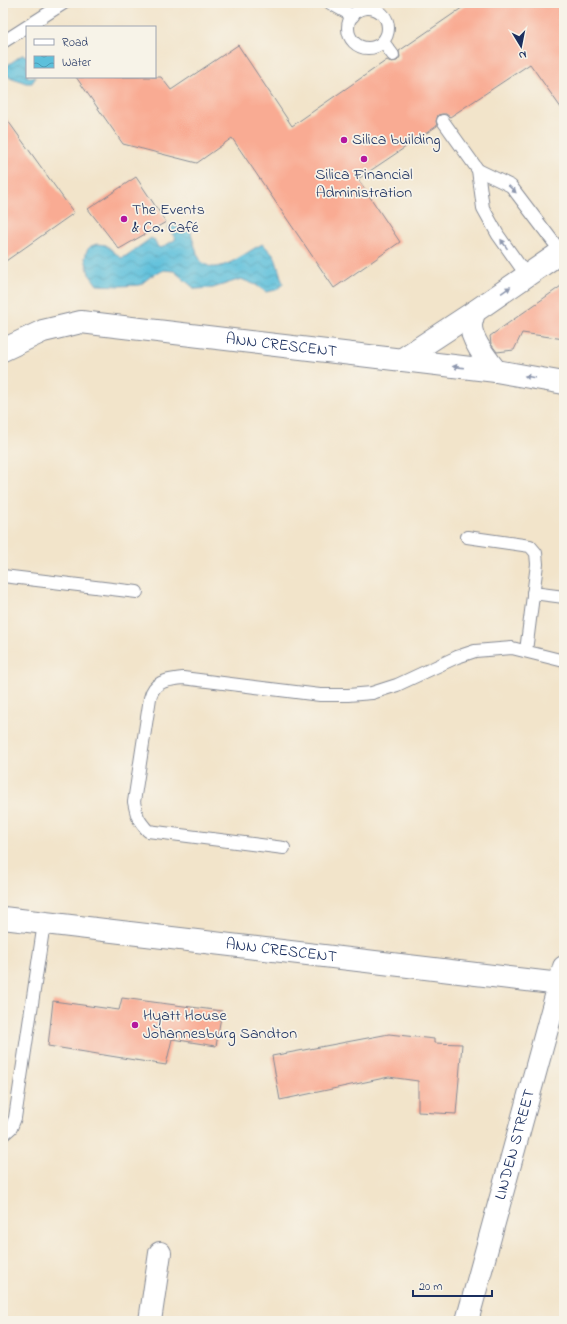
<svg xmlns="http://www.w3.org/2000/svg" width="567" height="1324" font-family="'Indie Flower',sans-serif">
	<style>
		.water { fill: url(#water-waves); stroke: #3c789c }
		.building { fill: #f9ab93 }
		.lines { fill: none; stroke-linecap: round; stroke-linejoin: round }
		.service-casing { stroke: #868a94; stroke-width: 14 }
		.minor-casing { stroke: #868a94; stroke-width: 24 }
		.service { stroke: #fff; stroke-width: 12 }
		.minor { stroke: #fff; stroke-width: 22 }
		.oneway { fill: #8d97ae }
		.poi-dot { fill: #b5179e; stroke: #f7f3e8; stroke-width: 1.5 }
		.labels { text-anchor: middle; dominant-baseline: central; stroke-width: 3.5; stroke-linejoin: round; paint-order: stroke }
		.poi-label { font-size: 16px; fill: #1b2f5e; stroke: #f7f3e8; text-anchor: start }
		.street-label { font-size: 16px; fill: #1b2f5e; stroke: #f7f3e8 }
	</style>
	<defs>
		<pattern id="water-waves" width="16" height="10" patternUnits="userSpaceOnUse"><rect width="16" height="10" fill="#5dc0db"/><path d="M0 5q4-4 8 0t8 0" fill="none" stroke="#4c9cb5"/></pattern>
	</defs>
	<rect width="100%" height="100%" fill="#f7f3e8"/>
	<filter id="ink" filterUnits="userSpaceOnUse"><feTurbulence type="fractalNoise" baseFrequency=".025" numOctaves="2"/><feDisplacementMap in="SourceGraphic" scale="8" xChannelSelector="R" yChannelSelector="G"/><feConvolveMatrix kernelMatrix="1 2 1 2 8 2 1 2 1" color-interpolation-filters="sRGB"/></filter>
	<filter id="wash" filterUnits="userSpaceOnUse"><feTurbulence type="fractalNoise" baseFrequency=".012" numOctaves="4" result="noise"/><feDisplacementMap in="SourceGraphic" scale="16" xChannelSelector="R" yChannelSelector="G"/><feGaussianBlur stdDeviation="0.9" result="paint"/><feColorMatrix in="noise" values="0 0 0 0 0 0 0 0 0 0 0 0 0 0 0 0 0 1.4 0 .05"/><feComposite in="paint" operator="in"/></filter>
	<g filter="url(#wash)">
		<rect width="100%" height="100%" fill="#f2e4ca"/>
		<g class="water">
			<polygon points="22,55 27,56 27,77 36,77 32,83 26,83 4,75 5,67"/>
			<path d="M169 226 190 229 197 254 202 263C205 264 208 266 211 267 228 269 248 250 263 244L275 257 283 284 276 290 266 292 256 285 241 279 213 288 195 289 174 271 164 270 151 276 140 285 120 286 97 285 89 274 85 258 87 250 91 246 97 244 106 245 121 258 126 256 151 238 154 240 158 247 161 248 176 239 168 228Z"/>
		</g>
		<g id="blocks">
			<g class="building">
				<polygon points="469,3 564,3 564,112 530,64 450,117 446,114 442,114 438,115 436,121 437,126 358,179 400,242 334,288 232,138 197,163 123,144 76,77 161,77 171,90 238,45 292,126 387,60 391,62 397,61 400,57 399,51"/>
				<polygon points="3,114 74,213 3,263"/>
				<polygon points="136,177 166,222 119,249 88,209"/>
				<polygon points="564,284 564,339 522,333 514,350 497,352 491,344 490,336"/>
				<polygon points="122,998 222,1011 216,1046 172,1039 166,1065 48,1046 53,1001 119,1010"/>
				<polygon points="389,1034 434,1039 434,1043 462,1044 456,1114 418,1112 418,1081 389,1077 280,1100 272,1056"/>
			</g>
		</g>
	</g>
	<g filter="url(#ink)">
		<use href="#blocks" fill-opacity="0" stroke="#868a94" stroke-width="1"/>
		<g class="lines">
			<g class="service-casing">
				<g id="service">
					<polyline points="330,3 353,16"/>
					<circle cx="368" cy="28" r="20"/>
					<polyline points="3,42 64,3"/>
					<polyline points="383,42 393,55"/>
					<polyline points="443,121 478,170 483,208 498,235 527,276"/>
					<polyline points="478,170 511,186 561,252"/>
					<polyline points="467,537 530,546 536,553 537,564 526,651"/>
					<polyline points="3,576 137,592"/>
					<polyline points="533,593 564,597"/>
					<path d="M284 848 148 831C138 820 137 817 134 802L150 698C154 680 169 680 183 678L320 695H348L372 693 397 685 457 657 475 651 512 648 564 661"/>
					<polyline points="3,1135 11,1128 15,1118 44,923"/>
				</g>
			</g>
			<g class="minor-casing">
				<g id="minor">
					<path d="M474 312C473 316 472 320 471 324 470 339 488 361 496 371"/>
					<path id="s1" d="M3 350 43 331 81 322 496 371 564 383"/>
					<polyline points="401,360 474,312 564,250"/>
					<path id="s2" d="M3 918 560 984"/>
					<polyline points="150,1321 160,1253"/>
					<path id="s3" d="M467 1321 564 967"/>
				</g>
			</g>
			<use href="#service" class="service"/>
			<use href="#minor" class="minor"/>
		</g>
		<defs><path id="oneway-solid" d="M-6-.8H1V-3.2L6.5 0L1 3.2V.8H-6Z"/></defs>
		<g class="oneway">
			<use href="#oneway-solid" transform="translate(512 189) rotate(43)"/>
			<use href="#oneway-solid" transform="translate(504 244) rotate(-125)"/>
			<use href="#oneway-solid" transform="translate(506 290) rotate(-35)"/>
			<use href="#oneway-solid" transform="translate(458 367) rotate(-173)"/>
			<use href="#oneway-solid" transform="translate(530 377) rotate(-170)"/>
		</g>
	</g>
	<g class="poi-dot">
		<circle cx="344" cy="140" r="4"/>
		<circle cx="364" cy="159" r="4"/>
		<circle cx="124" cy="219" r="4"/>
		<circle cx="135" cy="1025" r="4"/>
	</g>
	<g class="labels">
		<g class="poi-label">
			<text x="352" y="140">Silica building</text>
			<text x="364" y="175" text-anchor="middle">Silica Financial<tspan x="364" dy="18">Administration</tspan></text>
			<text x="132" y="210">The Events<tspan x="132" dy="18">&amp; Co. Café</tspan></text>
			<text x="143" y="1016">Hyatt House<tspan x="143" dy="18">Johannesburg Sandton</tspan></text>
		</g>
		<g class="street-label">
			<text stroke="none"><textPath href="#s1" startOffset="285">ANN CRESCENT</textPath></text>
			<text stroke="none"><textPath href="#s2" startOffset="280">ANN CRESCENT</textPath></text>
			<text stroke="none"><textPath href="#s3" startOffset="183">LINDEN STREET</textPath></text>
		</g>
	</g>
	<rect width="567" height="1324" fill="none" stroke="#f7f3e8" stroke-width="16"/>
	<rect x="26" y="26" width="130" height="52" fill="#f7f3e8" stroke="#9fa5b1"/>
	<rect x="34" y="39" width="20" height="6" fill="#ffffff" stroke="#9fa5b1"/>
	<text x="62" y="46" font-size="12" fill="#1b2f5e">Road</text>
	<rect x="34" y="56" width="20" height="12" fill="url(#water-waves)" stroke="#9fa5b1"/>
	<text x="62" y="66" font-size="12" fill="#1b2f5e">Water</text>
	<g transform="translate(521 46) rotate(170)" stroke="#f7f3e8" stroke-width="3" paint-order="stroke">
	<path d="M0-3L7 15L0 10L-7 15Z" fill="#1b2f5e"/>
	<text y="-6" font-size="11" font-weight="bold" text-anchor="middle" fill="#1b2f5e">N</text>
	</g>
	<path d="M413 1290v6h79v-6" fill="none" stroke="#1b2f5e" stroke-width="2"/>
	<text x="419" y="1290" font-size="12" fill="#1b2f5e" stroke="#f7f3e8" stroke-width="3" paint-order="stroke">20 m</text>
</svg>
